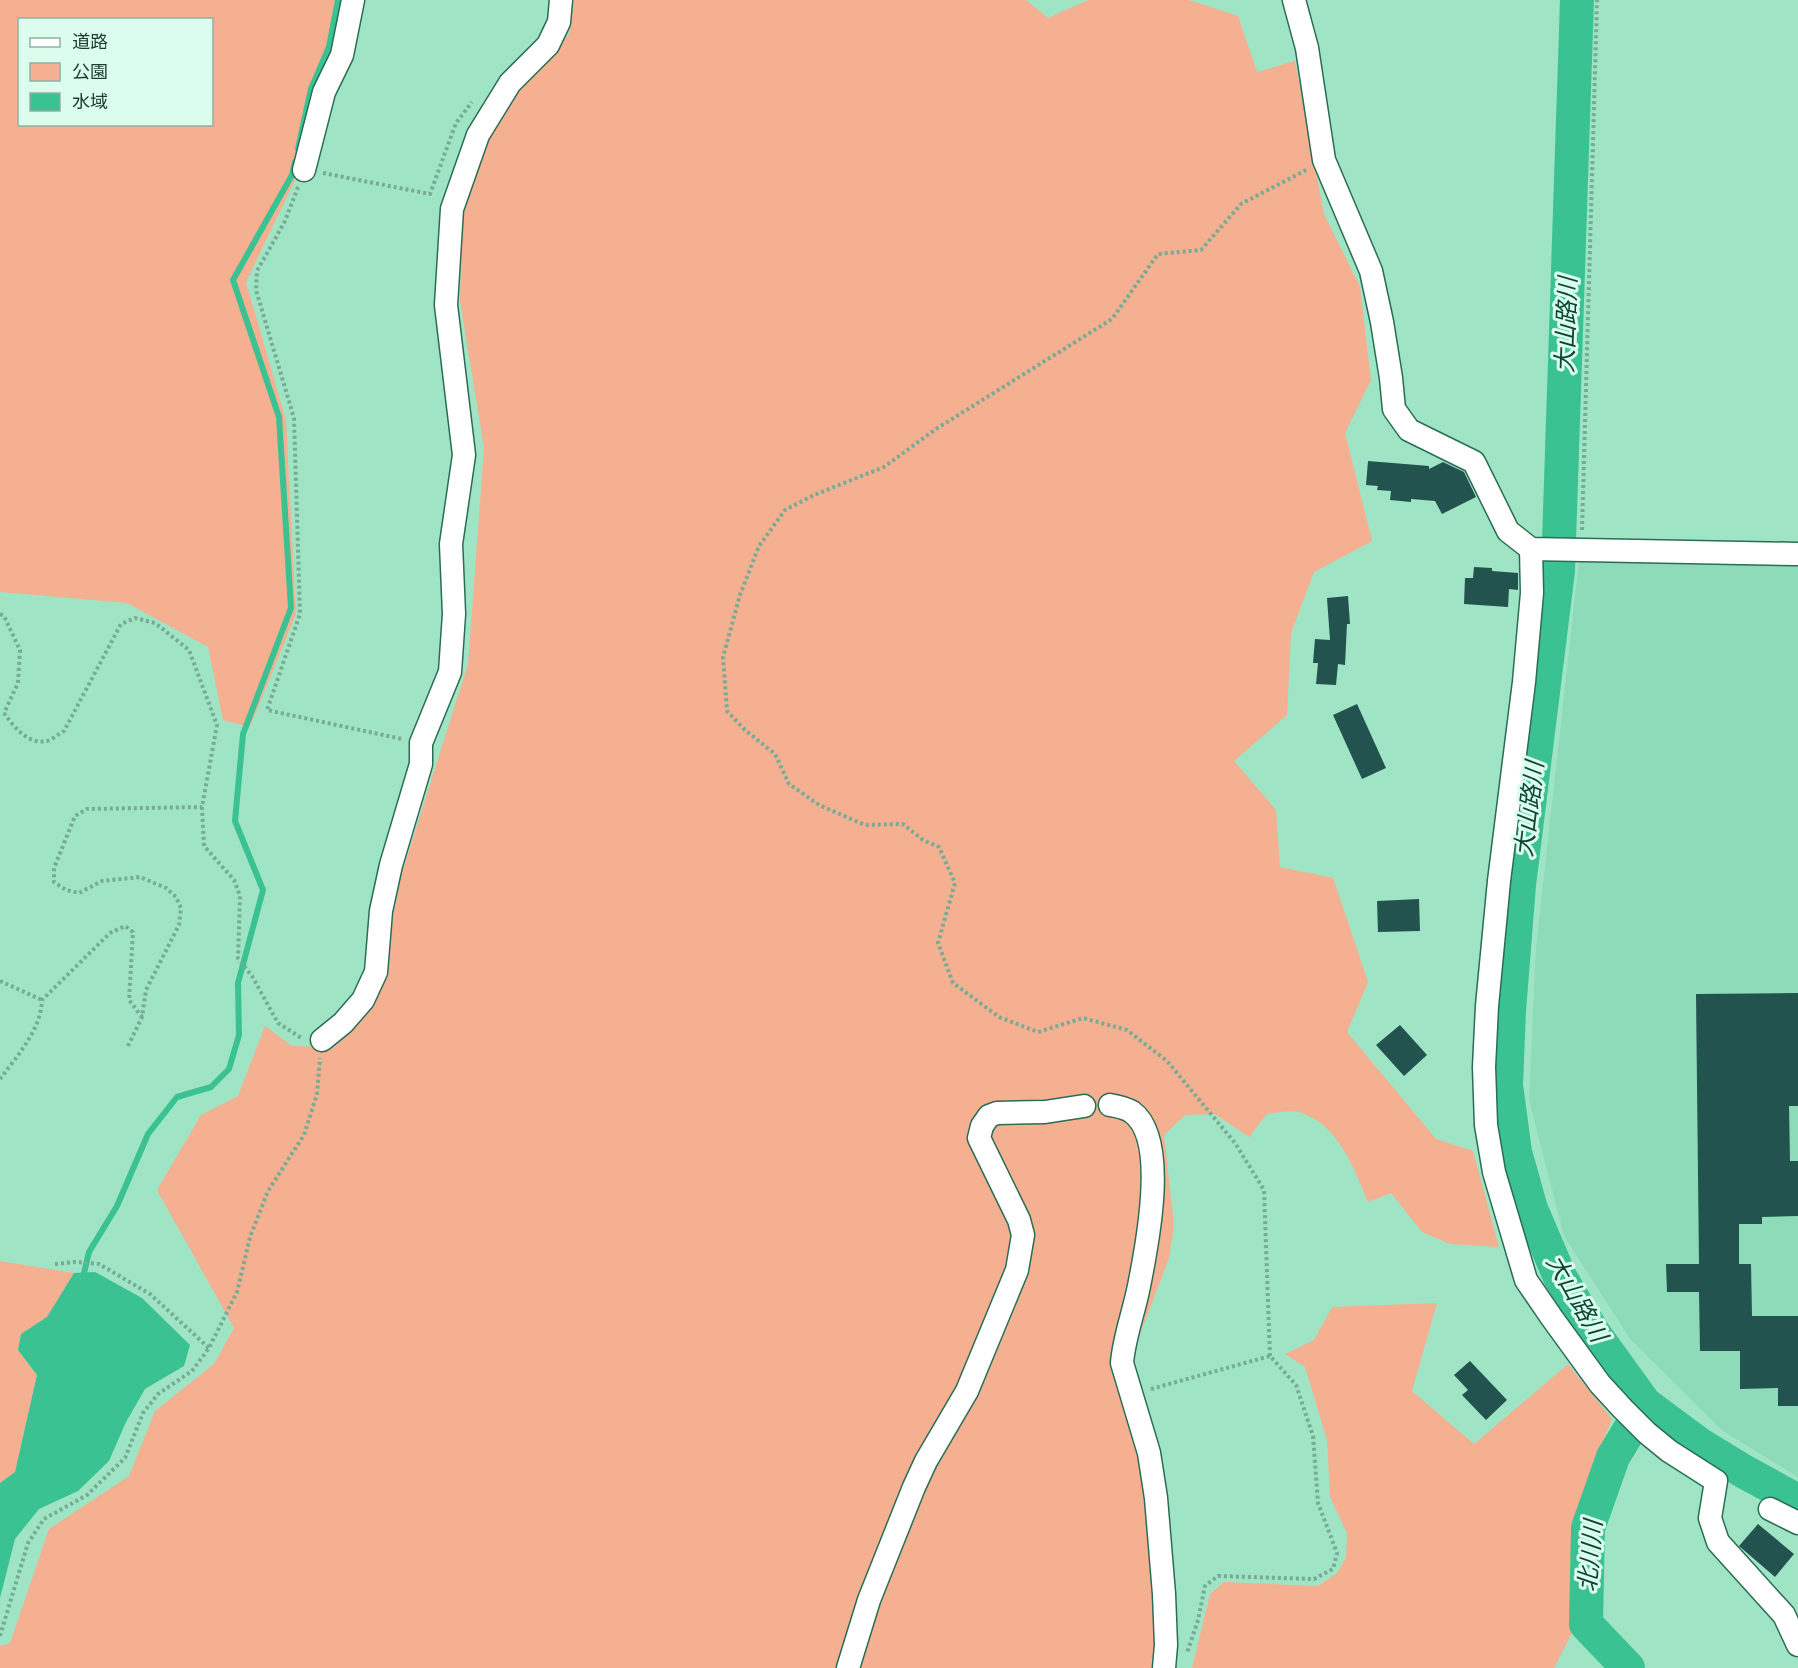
<svg xmlns="http://www.w3.org/2000/svg" width="1798" height="1668" font-family="'PT Sans Narrow','Noto Sans JP',sans-serif">
	<style>
		.built { fill: #8edbb9 }
		.green { fill: #f5b091; fill-rule: evenodd }
		.water { fill: #3ac293 }
		.lines { fill: none; stroke-linecap: round; stroke-linejoin: round }
		.stream { stroke: #3ac293; stroke-width: 6 }
		.river { stroke: #3ac293; stroke-width: 34 }
		.building { fill: #22534e }
		.street-casing { stroke: #296d54; stroke-width: 25 }
		.path { stroke: #76ac95; stroke-width: 4; stroke-dasharray: 3 3; stroke-linecap: butt }
		.street { stroke: #fff; stroke-width: 22 }
		.labels { text-anchor: middle; dominant-baseline: central; stroke-width: 6; stroke-linejoin: round; paint-order: stroke }
		.water-label { font-size: 24px; font-style: italic; fill: #0e4633; stroke: #dbfded }
	</style>
	<rect width="100%" height="100%" fill="#a0e4c6"/>
	<polygon class="built" points="1579,560 1798,562 1798,1477 1723,1431 1630,1339 1564,1236 1529,1100 1536,947"/>
	<g class="green">
		<path d="M0 0H343L335 51 317 89 295 180 246 282 286 421 296 614 250 727 223 720 208 647 127 603 0 592ZM20 20H212V124H20Z"/>
		<path d="M574 0H1026L1048 18 1088 0H1189L1238 16 1257 72 1295 61 1324 214 1360 287 1371 380 1345 433 1372 541 1314 572 1291 633 1287 715 1234 761 1276 810 1280 867 1333 878 1368 982 1347 1032 1436 1139 1473 1151 1499 1247 1450 1244 1422 1232 1391 1193 1368 1202C1354 1169 1338 1123 1299 1112 1290 1110 1276 1113 1267 1114L1249 1137 1215 1114 1185 1115 1164 1135 1174 1225 1169 1258 1125 1374 1134 1419 1170 1668H0V1646L10 1643 49 1529 129 1476 155 1411 214 1364 234 1328 157 1190 201 1115 238 1096 265 1026 292 1046 335 1047 379 991 401 876 468 664 484 448 460 301 463 210 485 141 519 88 569 34Z"/>
		<polygon points="0,1261 74,1273 47,1317 21,1334 18,1350 37,1375 15,1472 0,1483"/>
		<polygon points="1437,1303 1412,1391 1474,1444 1568,1364 1612,1419 1589,1475 1571,1635 1554,1668 1192,1668 1210,1594 1224,1582 1318,1586 1337,1573 1346,1558 1347,1533 1330,1497 1327,1440 1305,1367 1285,1354 1314,1340 1332,1307"/>
	</g>
	<polygon class="water" points="95,1272 142,1298 190,1345 184,1366 145,1389 126,1422 109,1461 78,1491 39,1509 15,1539 0,1598 0,1483 15,1472 37,1375 18,1350 21,1334 47,1317 74,1273"/>
	<g class="lines">
		<g class="stream">
			<polyline points="298,149 311,89 329,47 338,0"/>
			<polyline points="84,1273 89,1252 117,1206 148,1134 177,1097 211,1087 229,1069 239,1035 238,983 263,890 235,821 243,734 291,608 279,417 233,280 292,175 295,162"/>
		</g>
		<g class="river">
			<polyline points="1577,0 1558,571 1519,885 1509,1011 1506,1085 1515,1152 1531,1209 1560,1277 1593,1332 1645,1404 1699,1444 1743,1471 1798,1501"/>
			<polyline points="1628,1668 1586,1624 1588,1528 1613,1457 1645,1404"/>
		</g>
	</g>
	<g class="building">
		<polygon points="1368,461 1429,466 1429,469 1443,462 1464,472 1476,497 1442,514 1435,501 1411,499 1411,502 1390,500 1391,491 1377,490 1378,486 1366,485"/>
		<polygon points="1474,567 1492,568 1492,571 1518,573 1518,590 1509,589 1508,607 1464,604 1465,578 1473,578"/>
		<polygon points="1348,596 1350,624 1347,624 1345,665 1338,664 1336,685 1316,684 1318,663 1313,663 1315,639 1330,640 1327,598"/>
		<polygon points="1357,704 1386,768 1362,779 1333,715"/>
		<polygon points="1419,899 1420,931 1378,932 1377,901"/>
		<polygon points="1798,993 1798,1106 1789,1106 1790,1161 1798,1161 1798,1216 1762,1217 1762,1224 1739,1224 1739,1264 1751,1264 1752,1316 1798,1316 1798,1406 1778,1406 1778,1388 1740,1389 1740,1351 1700,1351 1699,1292 1667,1292 1666,1264 1699,1264 1696,994"/>
		<polygon points="1400,1025 1427,1055 1404,1076 1376,1045"/>
		<polygon points="1470,1361 1507,1400 1486,1420 1462,1395 1468,1390 1454,1375"/>
		<polygon points="1758,1524 1794,1554 1775,1577 1739,1546"/>
	</g>
	<g class="lines">
		<g class="street-casing">
			<g id="street">
				<polyline points="1294,0 1307,48 1324,160 1371,271 1382,322 1391,378 1394,409 1409,430 1474,462 1508,531 1531,549 1798,554"/>
				<polyline points="304,170 324,92 342,55 353,0"/>
				<polyline points="1531,549 1532,593 1524,682 1499,881 1487,1006 1484,1067 1486,1125 1494,1172 1526,1280 1552,1318 1600,1384 1623,1409 1647,1433 1669,1451 1716,1481 1710,1518 1718,1542 1784,1615 1798,1645"/>
				<polyline points="322,1040 343,1023 363,1000 376,972 381,911 391,865 421,764 421,743 450,672 454,614 451,544 464,455 446,305 452,209 478,135 510,83 548,45 559,22 561,0"/>
				<path d="M1110 1105C1116 1106 1126 1108 1132 1112 1169 1139 1147 1246 1139 1286 1134 1312 1124 1337 1122 1363L1149 1453 1156 1498 1164 1594 1166 1645 1164 1668"/>
				<polyline points="1770,1509 1798,1523"/>
				<polyline points="848,1668 869,1600 914,1487 926,1461 967,1391 1017,1270 1023,1235 1019,1220 979,1138 982,1126 989,1116 997,1113 1045,1112 1084,1106"/>
			</g>
		</g>
		<g class="path">
			<polyline points="323,173 430,194 456,123 472,102"/>
			<polyline points="298,187 285,221 257,271 256,290 294,418 300,614 267,710 402,739"/>
			<polyline points="1582,530 1597,0"/>
			<polyline points="0,614 4,616 20,650 18,683 4,713"/>
			<path d="M4 713C14 727 28 745 47 741 52 740 59 733 64 731L121 624 135 618 155 623 189 650 217 725 202 807 204 846 234 880 240 896 238 958 252 976 278 1023 303 1039"/>
			<polyline points="0,981 42,1000"/>
			<polyline points="128,1046 142,1017 146,990 179,925 181,908 176,897 166,888 140,877 102,881 79,893 66,890 54,882 54,868 75,816 87,809 202,807"/>
			<path d="M0 1079C17 1056 41 1030 42 1000L110 933 125 926 133 932 129 1000 142 1017"/>
			<polyline points="55,1264 75,1262 99,1264 150,1294 209,1348"/>
			<polyline points="1270,1356 1264,1190 1235,1143 1167,1061 1127,1030 1083,1018 1038,1032 999,1017 953,983 938,943 955,883 939,847 923,840 903,824 865,825 819,805 789,784 775,754 745,730 727,711 723,657 740,595 759,546 785,510 814,495 884,467 936,429 1112,319 1158,254 1201,250 1241,204 1308,169"/>
			<polyline points="1151,1389 1270,1356 1296,1385 1313,1436 1318,1503 1337,1553 1333,1569 1314,1579 1218,1576 1205,1586 1198,1620 1187,1653"/>
			<polyline points="0,1636 28,1543 44,1519 87,1495 125,1458 143,1413 158,1394 192,1371 209,1348 237,1292 250,1237 268,1191 304,1135 317,1094 320,1058"/>
		</g>
		<use href="#street" class="street"/>
	</g>
	<g class="labels">
		<g class="water-label">
			<text transform="translate(1566 325) rotate(-88)">大山路川</text>
			<text transform="translate(1529 809) rotate(-83)">大山路川</text>
			<text transform="translate(1577 1298) rotate(60)">大山路川</text>
			<text transform="translate(1590 1556) rotate(-85)">北川川</text>
		</g>
	</g>
	<rect x="18" y="18" width="195" height="108" fill="#dbfded" stroke="#90b0a2" stroke-width="1.5"/>
	<rect x="30" y="38" width="30" height="9" fill="#ffffff" stroke="#90b0a2" stroke-width="1.5"/>
	<text x="72" y="48" font-size="18" fill="#203c31">道路</text>
	<rect x="30" y="63" width="30" height="18" fill="#f5b091" stroke="#90b0a2" stroke-width="1.5"/>
	<text x="72" y="78" font-size="18" fill="#203c31">公園</text>
	<rect x="30" y="93" width="30" height="18" fill="#3ac293" stroke="#90b0a2" stroke-width="1.5"/>
	<text x="72" y="108" font-size="18" fill="#203c31">水域</text>
</svg>
